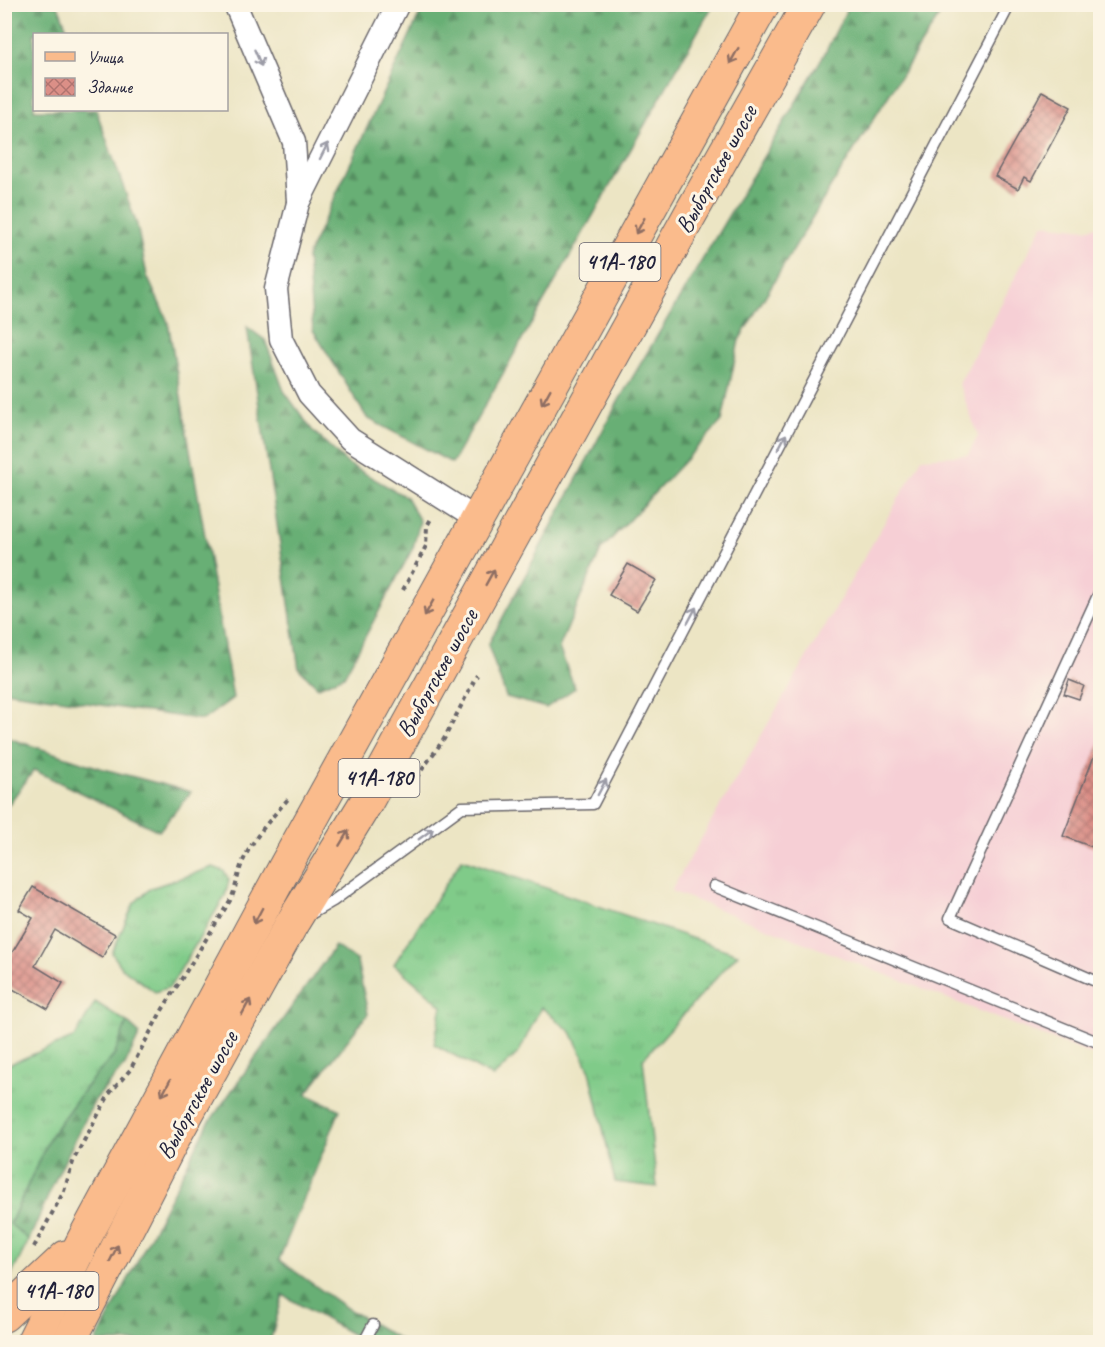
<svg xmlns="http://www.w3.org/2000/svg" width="1105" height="1347" font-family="Caveat,sans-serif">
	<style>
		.built { fill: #f6cfd5 }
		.grass { fill: url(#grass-tufts); stroke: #517662; stroke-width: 1.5 }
		.forest { fill: url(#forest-firs); stroke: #456858; stroke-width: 1.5 }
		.building { fill: url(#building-cross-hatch) }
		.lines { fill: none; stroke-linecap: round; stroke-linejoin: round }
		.service-casing { stroke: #69666b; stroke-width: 13 }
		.minor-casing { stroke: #69666b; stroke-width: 25 }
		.primary-casing { stroke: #69666b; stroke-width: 35 }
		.path { stroke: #69666b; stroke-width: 4; stroke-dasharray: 4.5 4.5; stroke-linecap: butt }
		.service { stroke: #fff; stroke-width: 10 }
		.minor { stroke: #fff; stroke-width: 22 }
		.primary { stroke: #fabb8c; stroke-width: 33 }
		.oneway { stroke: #8e6e64 }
		.oneway2 { stroke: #9c9ca7 }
		.labels { text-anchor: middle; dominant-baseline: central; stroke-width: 6; stroke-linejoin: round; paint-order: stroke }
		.shield { fill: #fcf5e5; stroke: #63616e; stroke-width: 1.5 }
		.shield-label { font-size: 22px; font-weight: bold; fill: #22223b }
		.street-label { font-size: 24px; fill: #22223b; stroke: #fcf5e5 }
	</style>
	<defs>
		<pattern id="grass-tufts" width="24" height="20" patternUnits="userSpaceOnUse" patternTransform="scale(1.5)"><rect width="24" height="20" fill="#80cb89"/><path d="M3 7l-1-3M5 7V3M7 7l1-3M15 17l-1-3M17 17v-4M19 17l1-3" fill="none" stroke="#6eae77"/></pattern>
		<pattern id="forest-firs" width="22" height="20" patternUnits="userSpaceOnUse" patternTransform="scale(1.5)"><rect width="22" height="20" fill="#68af75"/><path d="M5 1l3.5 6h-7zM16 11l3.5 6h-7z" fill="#558e61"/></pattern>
		<pattern id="building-cross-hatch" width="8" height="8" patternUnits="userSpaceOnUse" patternTransform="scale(1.5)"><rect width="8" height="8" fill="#db8f87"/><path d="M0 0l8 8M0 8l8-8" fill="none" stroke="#b17470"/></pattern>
	</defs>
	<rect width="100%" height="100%" fill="#fcf5e5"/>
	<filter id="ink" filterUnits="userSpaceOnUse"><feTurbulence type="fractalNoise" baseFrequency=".0167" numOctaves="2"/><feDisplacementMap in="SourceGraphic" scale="12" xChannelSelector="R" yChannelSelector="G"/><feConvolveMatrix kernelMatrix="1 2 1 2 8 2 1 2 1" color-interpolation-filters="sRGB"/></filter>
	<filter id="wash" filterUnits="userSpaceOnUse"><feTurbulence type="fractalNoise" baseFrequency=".008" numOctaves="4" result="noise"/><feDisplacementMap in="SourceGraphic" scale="24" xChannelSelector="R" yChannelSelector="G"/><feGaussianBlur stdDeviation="1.35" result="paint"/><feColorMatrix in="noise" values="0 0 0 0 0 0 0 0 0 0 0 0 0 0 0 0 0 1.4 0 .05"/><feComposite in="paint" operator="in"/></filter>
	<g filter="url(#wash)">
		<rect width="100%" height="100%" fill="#ece5c4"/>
		<polygon class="built" points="1043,224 1086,229 1100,225 1100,1058 671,891 922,458 968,455 978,436 959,384"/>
		<g class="grass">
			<polygon points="462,859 738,954 643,1059 657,1187 615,1182 590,1071 571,1032 541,1007 519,1052 493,1077 434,1044 442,1006 394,964"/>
			<polygon points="213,867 224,871 229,880 225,896 170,987 155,992 122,968 112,953 134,903 151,888"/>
			<polygon points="95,1002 127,1022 114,1056 89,1083 51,1135 10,1223 29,1240 5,1288 5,1066 75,1037"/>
		</g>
		<g class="forest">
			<polygon points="5,4 58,5 69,34 34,34 34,110 96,110 137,225 147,276 168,322 233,698 203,720 5,691"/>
			<polygon points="424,5 713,5 452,463 367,418 313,330 307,257"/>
			<polygon points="849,5 946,5 830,188 739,340 722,421 601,550 559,648 575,688 546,708 506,697 488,645 619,400 825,53"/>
			<polygon points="247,327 265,340 284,391 312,430 348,464 406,497 420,521 413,548 344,676 318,687 299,669"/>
			<polygon points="5,737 100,768 191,792 159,831 34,770 5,809"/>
			<polygon points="335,946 357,961 368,1014 306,1094 340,1110 279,1260 348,1309 404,1342 365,1342 283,1295 270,1342 96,1342 208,1124"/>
			<polygon points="127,1022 140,1034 125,1065 95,1100 56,1178 29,1240 10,1224 51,1135 89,1083 114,1056"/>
		</g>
		<g id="blocks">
			<g class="building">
				<polygon points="1042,91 1071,107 1031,181 1024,177 1018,189 995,176"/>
				<polygon points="628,564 656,580 637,611 609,595"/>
				<polygon points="1069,680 1084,686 1079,699 1064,694"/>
				<polygon points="1100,741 1100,850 1063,836"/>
				<polygon points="33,887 115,934 102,958 55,930 35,966 63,983 48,1009 4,984 4,966 33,918 19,910"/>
			</g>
		</g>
	</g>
	<g filter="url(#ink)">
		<use href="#blocks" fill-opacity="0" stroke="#69666b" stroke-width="1.5"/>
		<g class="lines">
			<g class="service-casing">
				<g id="service">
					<polyline points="1100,591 950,918 1100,983"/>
					<polyline points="714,886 1100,1043"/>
					<polyline points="309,915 333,901 462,807 593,804 1010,4"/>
					<polyline points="364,1342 373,1325"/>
				</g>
			</g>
			<g class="minor-casing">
				<g id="minor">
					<polyline points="235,4 294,142 298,201"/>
					<polyline points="398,4 298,203 276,289 281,339 309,394 350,439 478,520"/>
				</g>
			</g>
			<g class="primary-casing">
				<g id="primary">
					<polyline points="4,1315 66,1257"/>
					<polyline points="33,1342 84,1239 286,865 763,4"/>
					<polyline points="69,1342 174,1137 291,925 367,801 691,213 809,4"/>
				</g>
			</g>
			<g class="path">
				<polyline points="403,590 426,546 427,526 432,517"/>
				<polyline points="406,792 444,739 477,675"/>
				<path d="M34 1247 64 1191 74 1159 110 1093 130 1070 161 1012 231 899C237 886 238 870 244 859 254 837 273 816 289 798"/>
			</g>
			<use href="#service" class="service"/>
			<use href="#minor" class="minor"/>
			<use href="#primary" class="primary"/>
		</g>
		<defs><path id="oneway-shaft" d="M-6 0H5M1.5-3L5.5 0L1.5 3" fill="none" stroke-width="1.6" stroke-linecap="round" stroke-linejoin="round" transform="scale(1.5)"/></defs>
		<g class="oneway">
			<use href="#oneway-shaft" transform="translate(734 56) rotate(119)"/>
			<use href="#oneway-shaft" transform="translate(640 226) rotate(119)"/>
			<use href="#oneway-shaft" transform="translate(546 397) rotate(119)"/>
			<use href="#oneway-shaft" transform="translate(490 577) rotate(-61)"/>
			<use href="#oneway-shaft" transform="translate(429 608) rotate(119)"/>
			<use href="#oneway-shaft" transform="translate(344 838) rotate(-59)"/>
			<use href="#oneway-shaft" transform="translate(258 916) rotate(118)"/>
			<use href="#oneway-shaft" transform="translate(246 1007) rotate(-61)"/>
			<use href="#oneway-shaft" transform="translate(166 1088) rotate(118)"/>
			<use href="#oneway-shaft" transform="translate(114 1253) rotate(-63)"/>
		</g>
		<g class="oneway2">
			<use href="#oneway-shaft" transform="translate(258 58) rotate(67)"/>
			<use href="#oneway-shaft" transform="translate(324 151) rotate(-63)"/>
			<use href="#oneway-shaft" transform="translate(782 442) rotate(-62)"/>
			<use href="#oneway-shaft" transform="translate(692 615) rotate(-62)"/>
			<use href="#oneway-shaft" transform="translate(602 787) rotate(-62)"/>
			<use href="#oneway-shaft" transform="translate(426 834) rotate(-36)"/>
		</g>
	</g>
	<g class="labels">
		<g class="shield">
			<rect x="579.5" y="243" width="81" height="38" rx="4.5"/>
			<rect x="338.5" y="759" width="81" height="38" rx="4.5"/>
			<rect x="17.5" y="1272" width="81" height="38" rx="4.5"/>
		</g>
		<g class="shield-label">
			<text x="620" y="262">41А-180</text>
			<text x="379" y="778">41А-180</text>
			<text x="58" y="1291">41А-180</text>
		</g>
		<g class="street-label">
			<text transform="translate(716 169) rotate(-61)">Выборгское шоссе</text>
			<text transform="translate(437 673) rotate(-61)">Выборгское шоссе</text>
			<text transform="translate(197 1095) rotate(-61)">Выборгское шоссе</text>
		</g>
	</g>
	<rect width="1105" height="1347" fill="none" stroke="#fcf5e5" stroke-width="24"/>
	<rect x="33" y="33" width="195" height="78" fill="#fcf5e5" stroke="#a5a1a1" stroke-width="1.5"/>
	<rect x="45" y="52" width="30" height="9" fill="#fabb8c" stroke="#a5a1a1" stroke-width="1.5"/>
	<text x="87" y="63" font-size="18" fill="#22223b">Улица</text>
	<rect x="45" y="78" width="30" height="18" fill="url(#building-cross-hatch)" stroke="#a5a1a1" stroke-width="1.5"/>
	<text x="87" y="93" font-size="18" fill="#22223b">Здание</text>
</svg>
